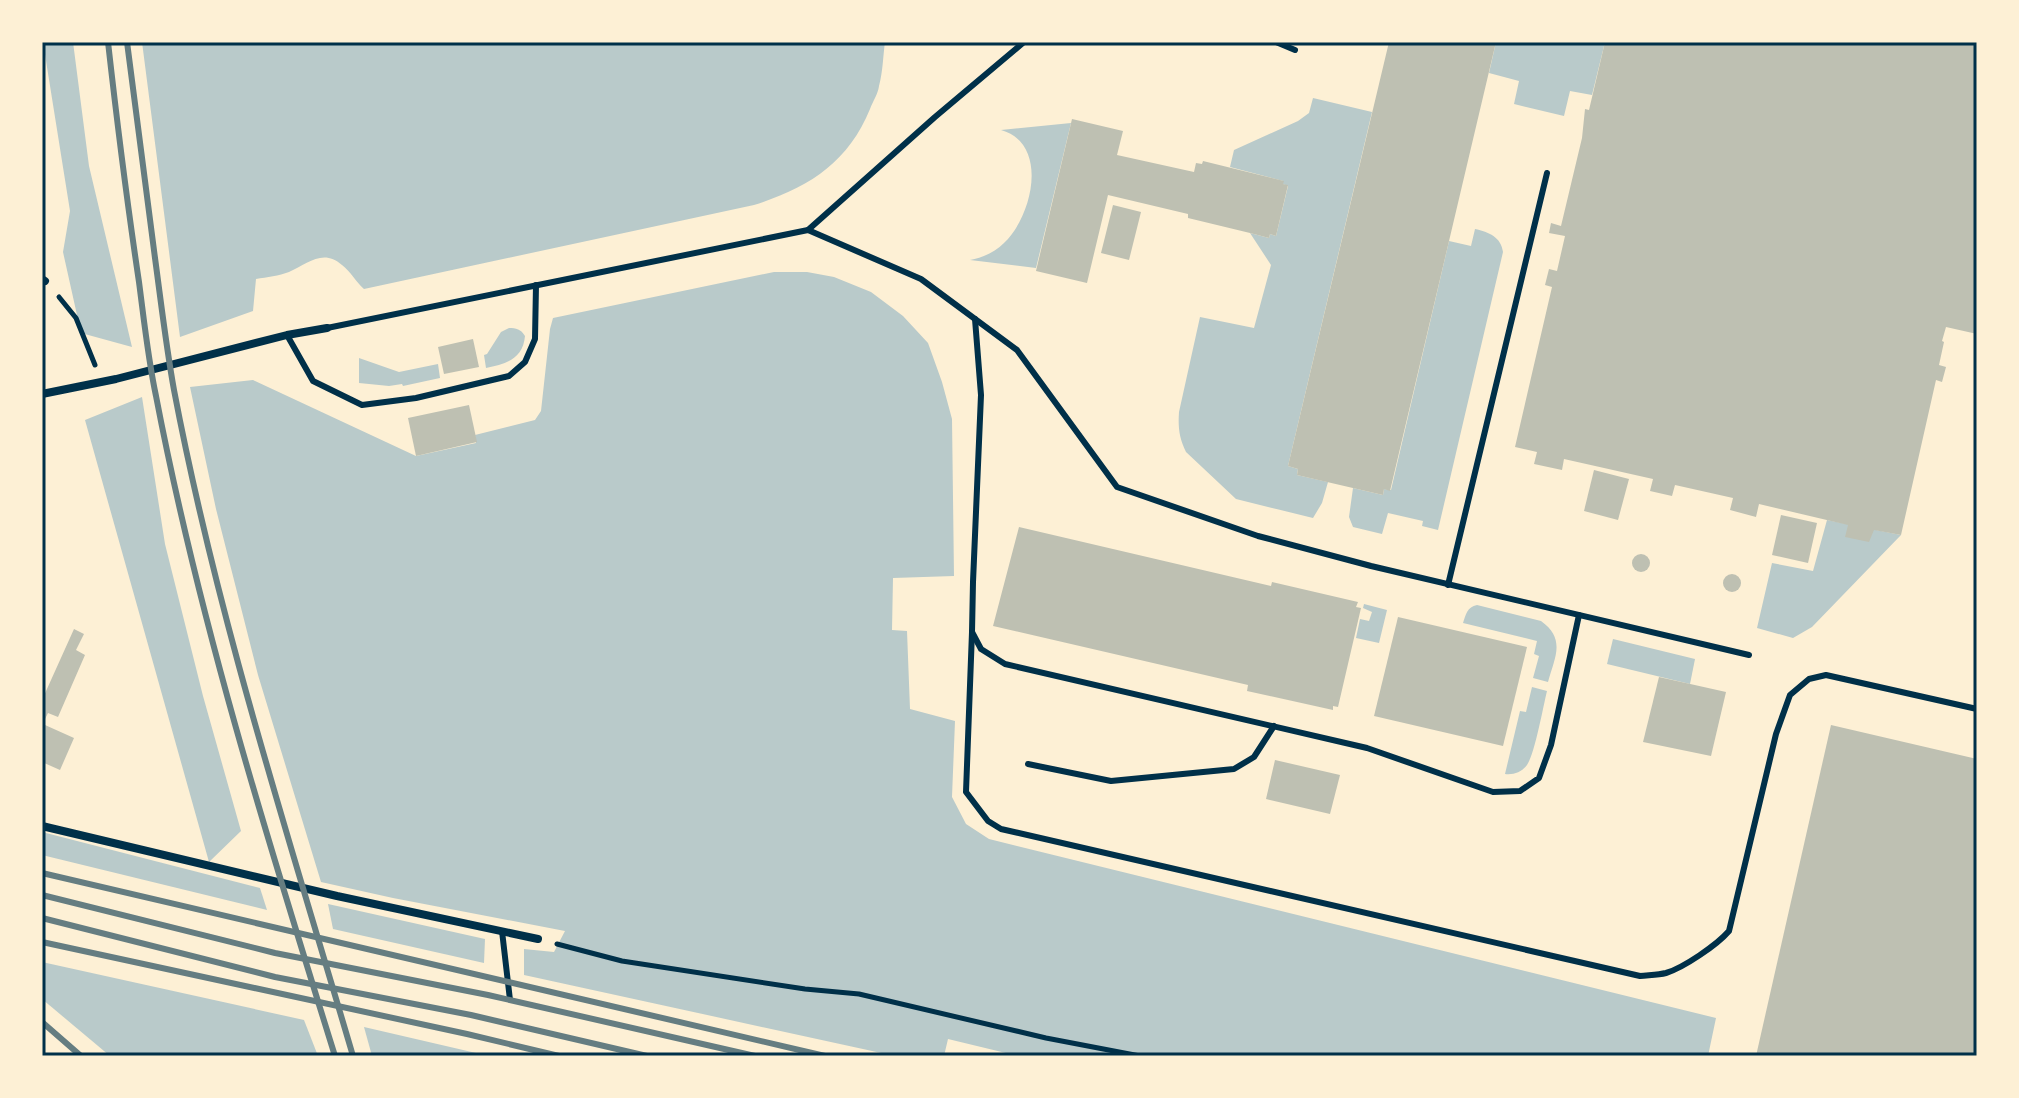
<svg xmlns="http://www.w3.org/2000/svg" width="2019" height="1098" font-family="'Space Grotesk',sans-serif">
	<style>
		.green { fill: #b9caca }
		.building { fill: #bec0b2 }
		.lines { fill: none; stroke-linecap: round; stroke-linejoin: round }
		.path { stroke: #003049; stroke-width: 5 }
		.service { stroke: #003049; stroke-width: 6 }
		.minor { stroke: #003049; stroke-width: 8 }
		.rail { stroke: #657d81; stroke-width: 6 }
		.neatline { fill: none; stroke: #003049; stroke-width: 3 }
	</style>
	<rect width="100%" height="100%" fill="#fdf0d5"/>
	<g class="green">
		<polygon points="43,42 73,42 89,166 132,347 81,333 63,252 70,211"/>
		<path d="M142 42H885C883 56 883 71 879 86 878 94 873 101 870 109 848 163 808 188 754 205L364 289C356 282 351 272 342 265 323 248 307 264 289 272 279 276 267 277 256 279L253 311 180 337Z"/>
		<polygon points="1496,42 1605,42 1592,95 1570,91 1564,116 1514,104 1519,81 1489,73"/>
		<path d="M1313 98 1372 112 1288 466 1298 469 1297 475 1328 482 1322 503 1313 518 1236 499 1186 452C1179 438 1178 427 1179 412L1200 317 1254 328 1271 265 1250 233 1269 238 1270 234 1276 236 1288 186 1283 184V181L1230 167 1234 150 1298 121 1309 113Z"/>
		<path d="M1071 123 1036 268 970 260C982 258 995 252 1004 243 1032 217 1050 144 1001 130Z"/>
		<path d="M1475 229C1489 232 1501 237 1503 252L1438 530 1422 526 1423 521 1388 513 1382 534 1353 527 1349 517 1353 488 1383 495 1384 489 1391 490 1449 241 1471 246Z"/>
		<polygon points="774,272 807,272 834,277 871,292 903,316 928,343 942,382 952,419 954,576 893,578 892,630 907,631 910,709 955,721 952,797 966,824 989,839 1716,1018 1708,1056 1010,1056 1010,1054 948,1039 944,1056 895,1056 524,975 524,949 554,952 565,931 393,898 321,882 258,675 216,509 190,387 253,380 416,456 476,443 475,435 535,420 541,411 550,329 553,318"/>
		<path d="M509 328C516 328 521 329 525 336 523 359 506 364 486 368L484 355 487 354 501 332Z"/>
		<polygon points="359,358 399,372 438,364 440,378 403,386 402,384 389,386 359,383"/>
		<polygon points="142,397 165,544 203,696 241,831 209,862 85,420"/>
		<polygon points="1827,520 1901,535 1812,627 1793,638 1757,628 1772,563 1813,571"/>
		<polygon points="1364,604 1387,610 1379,643 1356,638 1360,619 1369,621 1372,612 1363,608"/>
		<path d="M1477 605 1541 621C1566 639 1555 657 1548 682L1533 678 1539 656 1534 654 1537 641 1463 623C1466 614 1467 607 1477 605Z"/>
		<polygon points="1613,639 1695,659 1690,684 1607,664"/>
		<path d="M1532 687 1547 691C1543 707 1535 753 1527 765 1522 772 1514 775 1505 774L1520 711 1526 712Z"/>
		<polygon points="42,832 260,888 267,910 42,855"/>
		<polygon points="328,904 485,939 484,963 333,929"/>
		<polygon points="42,962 304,1020 318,1056 110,1056 42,999"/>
		<polygon points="364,1027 489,1056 372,1056"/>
	</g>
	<g class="building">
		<polygon points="1389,42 1496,42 1390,491 1384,489 1383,495 1297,475 1298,469 1288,466"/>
		<polygon points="1605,42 1977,42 1977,334 1946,327 1942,341 1944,342 1939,365 1946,367 1942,382 1936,380 1901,535 1874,530 1869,542 1845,537 1848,525 1759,504 1756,517 1730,510 1733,498 1675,485 1672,496 1650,491 1653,479 1564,459 1562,470 1534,464 1537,452 1515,447 1552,287 1545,285 1549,269 1557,271 1565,236 1549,233 1551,223 1561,226 1582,138 1585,109 1589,110"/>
		<polygon points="1072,119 1123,131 1117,155 1194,172 1196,163 1202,164 1203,161 1284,181 1283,184 1288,185 1276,236 1270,234 1269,238 1250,233 1188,218 1188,214 1108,195 1087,283 1036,271"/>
		<polygon points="1113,205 1141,212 1129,260 1101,253"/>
		<polygon points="473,339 479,367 444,374 438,347"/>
		<polygon points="469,405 477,442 416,456 408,418"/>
		<polygon points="1594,470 1629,479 1618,520 1584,511"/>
		<polygon points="1781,515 1817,523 1808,563 1772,555"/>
		<polygon points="1019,527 1271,586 1272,582 1358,602 1356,607 1361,608 1338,707 1333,706 1333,710 1247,691 1248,685 993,626"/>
		<circle cx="1641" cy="563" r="9"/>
		<circle cx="1732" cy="583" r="9"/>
		<polygon points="1398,617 1527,647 1503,746 1374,716"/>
		<polygon points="74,629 84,634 76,650 85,655 58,717 48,713 45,719 42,717 42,700"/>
		<polygon points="1659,677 1726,692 1711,756 1643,742"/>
		<polygon points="45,725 74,738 60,770 42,762 42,728 44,729"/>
		<polygon points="1831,725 1977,759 1977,1056 1756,1056"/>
		<polygon points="1275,760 1340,775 1330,814 1266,799"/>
	</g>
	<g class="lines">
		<g class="path">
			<polyline points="59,297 76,318 95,365"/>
			<polyline points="557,944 622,961 805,989 859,994 1046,1038 1140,1056"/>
		</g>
		<g class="service">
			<polyline points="1276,42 1295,50"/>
			<polyline points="808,230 921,279 1017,350 1117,487 1258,536 1371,566 1749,655"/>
			<polyline points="975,319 981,395 973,582 972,632 981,649 1005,664 1367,748 1493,792 1520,791 1539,778 1551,745 1579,615"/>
			<polyline points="327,328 808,230 935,117 1024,42"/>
			<polyline points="287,335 313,381 362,405 416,398 509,376 525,362 535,339 536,285"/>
			<polyline points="1448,585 1547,173"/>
			<path d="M972 632 966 792 988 821 1001 829 1640 976C1648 975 1658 975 1666 973 1683 968 1717 945 1729 931L1776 734 1790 695 1809 679 1826 675 1977 709"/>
			<polyline points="1028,764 1111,781 1234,769 1254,757 1274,726"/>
			<polyline points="502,931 510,1000"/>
		</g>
		<g class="minor">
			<polyline points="42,279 45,281"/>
			<polyline points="42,394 116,379 287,335 327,328"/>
			<polyline points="42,826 337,896 538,939"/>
		</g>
		<g class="rail">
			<path d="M108 42C117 122 127 202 139 282 144 320 148 359 156 396 199 620 267 838 335 1056"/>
			<path d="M127 42C136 114 145 186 155 258 161 302 166 346 174 390 217 616 288 835 353 1056"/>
			<polyline points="42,873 825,1056"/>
			<polyline points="42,895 275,953 488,995 755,1056"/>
			<polyline points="42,918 275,977 471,1015 647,1056"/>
			<polyline points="42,942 467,1034 559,1056"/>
			<polyline points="42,1022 81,1056"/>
		</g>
	</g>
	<rect width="2019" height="1098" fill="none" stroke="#fdf0d5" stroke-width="88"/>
	<rect x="44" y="44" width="1931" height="1010" class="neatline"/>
</svg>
